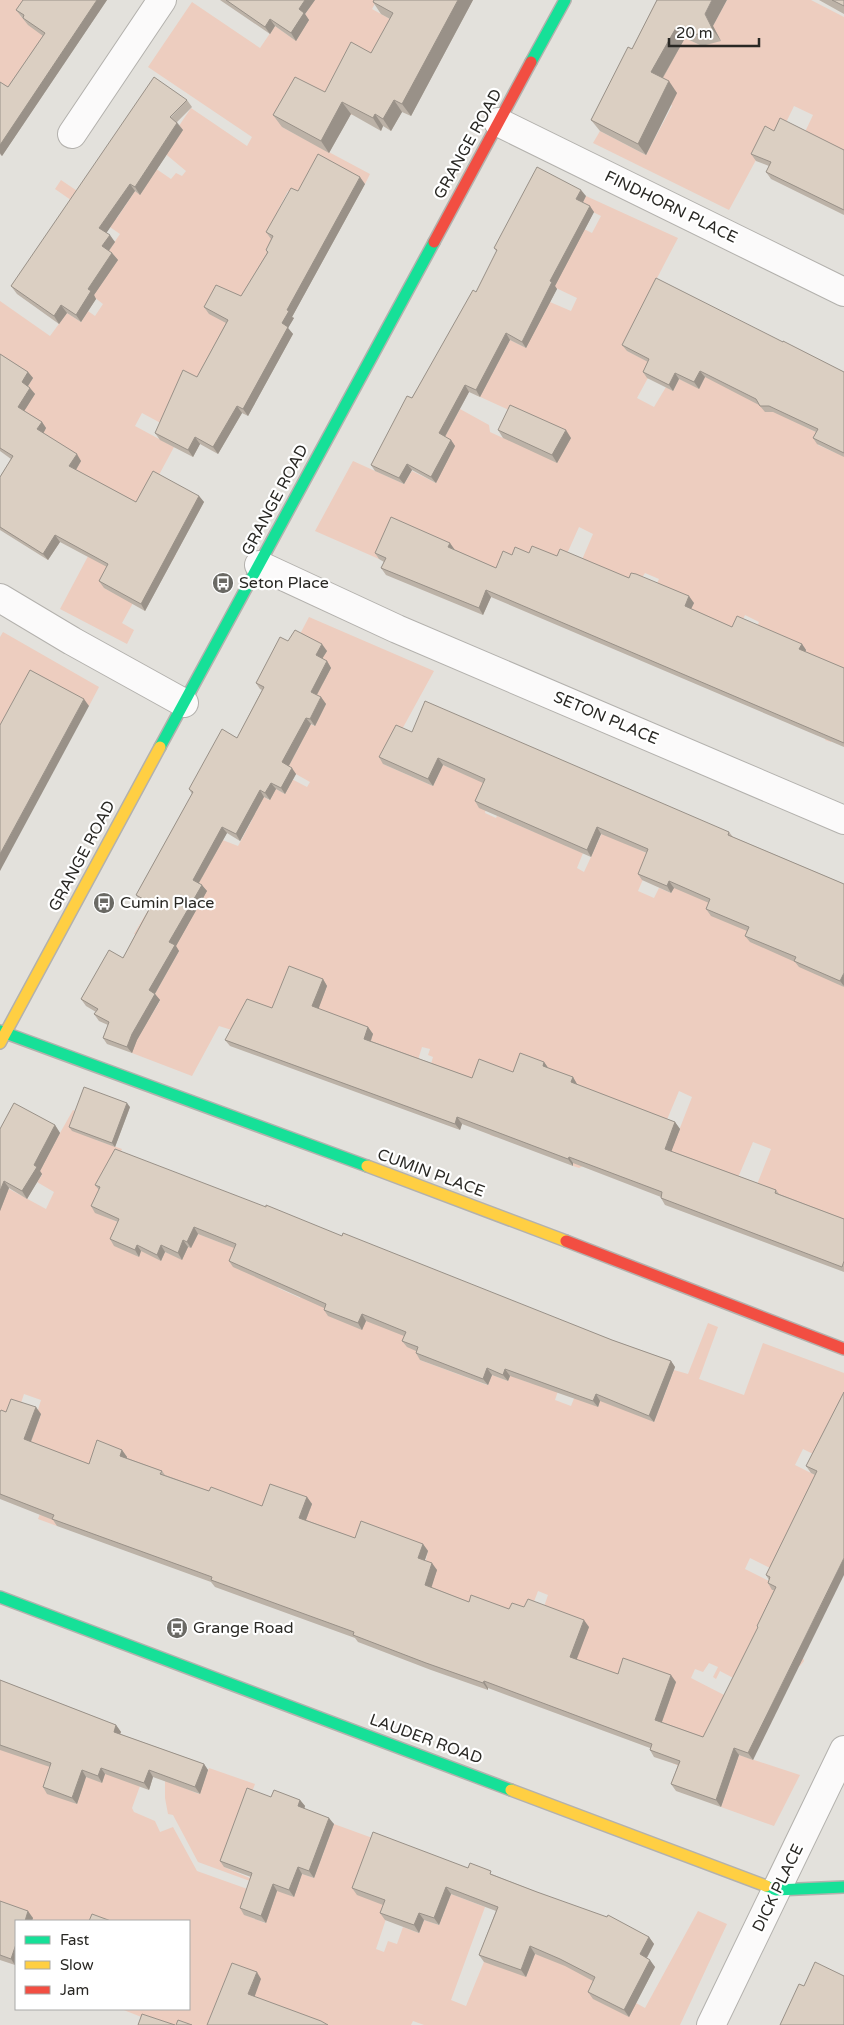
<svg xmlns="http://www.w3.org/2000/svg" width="844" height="2025" font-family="'Varela Round',sans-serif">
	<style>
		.green { fill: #edcdbf; fill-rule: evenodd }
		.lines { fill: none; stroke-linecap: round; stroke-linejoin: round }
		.street-casing { stroke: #b3b1ad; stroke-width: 30 }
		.fast-casing { stroke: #b3b1ad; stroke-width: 14 }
		.slow-casing { stroke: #b3b1ad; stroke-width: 14 }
		.jam-casing { stroke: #b3b1ad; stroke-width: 14 }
		.street { stroke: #fbfafa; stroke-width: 28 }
		.fast { stroke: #16e098; stroke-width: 11 }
		.slow { stroke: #ffcf43; stroke-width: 11 }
		.jam { stroke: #f24e42; stroke-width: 11 }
		.wall { fill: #bcb2a7 }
		.shaded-wall { fill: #999188 }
		.building { fill: #dbcfc2; stroke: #999188 }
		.labels { text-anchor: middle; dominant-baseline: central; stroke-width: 4.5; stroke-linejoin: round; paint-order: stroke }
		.street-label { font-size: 16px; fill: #292824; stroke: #fff }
		.poi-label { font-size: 16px; fill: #292824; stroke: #fff; text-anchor: start }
	</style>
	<rect width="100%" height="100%" fill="#e3e1dc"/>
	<g class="green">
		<polygon points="0,0 45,0 26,6 20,16 60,47 25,109 0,85"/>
		<polygon points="304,0 377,0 372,9 401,25 352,115 304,89 282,127 370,174 365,184 323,161 303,198 288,191 278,210 292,218 233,327 196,442 142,413 135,426 174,447 139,512 123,526 176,554 173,560 132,538 104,588 133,603 122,623 134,630 127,644 60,609 94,545 21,437 26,389 33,378 0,365 0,301 50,336 67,313 81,322 88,311 95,316 103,304 94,297 90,303 107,253 120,234 55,189 61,180 117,218 135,191 140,194 152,166 171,179 176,173 182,176 186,171 162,151 191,108 247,146 252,137 148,67 192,2 260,48 275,26 295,40 304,16 311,5"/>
		<polygon points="727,0 811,0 844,17 844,155 804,134 813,115 794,106 779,137 756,160 729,210 593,143 600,131 646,155 672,106 659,84 683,37 702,46"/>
		<path d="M586 196 678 238 655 282 627 351 655 365 637 398 654 407 666 387 673 391 679 379 699 388 733 321 775 412 822 435 818 445 836 453 844 446V712L831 742 825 740 835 716 804 656 806 650 739 669 759 622 745 615 731 646 655 588 659 579 645 573 615 617 603 644 594 641 621 579 581 562 593 534 579 527 566 556 501 574 395 524 379 559 315 531 353 461 404 484 412 471 436 483 443 440 460 409 489 425 490 432 503 438H571L476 395 480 387 484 389 510 340 526 348 572 223 592 233 601 216 581 206ZM556 288 577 298 571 311 550 302Z"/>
		<polygon points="309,617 434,671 383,764 433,786 443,765 473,778 492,779 485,813 496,818 497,816 534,832 544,809 576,822 566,846 583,853 577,868 584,872 602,833 653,856 638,891 654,898 659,888 671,893 682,869 735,890 763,944 844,987 844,1224 756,1187 771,1149 753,1142 737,1180 669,1156 692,1097 679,1091 666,1122 579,1168 573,1166 513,1092 496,1137 490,1135 493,1128 477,1085 430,1067 433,1057 428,1055 430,1049 422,1047 417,1063 369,1045 285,999 238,1032 219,1026 192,1076 132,1053 117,1024 149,1019 160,1001 153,997 179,951 134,934 150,907 177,922 197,886 184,825 238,846 252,820 254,791 269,800 276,789 285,794 284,775 307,787 310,782 287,769 300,745 305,721 314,726 326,704 315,698 320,662 326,651 299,636"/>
		<polygon points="3,632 99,687 89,706 35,677 0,759 0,637"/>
		<path d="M73 1110 102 1121 96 1140 122 1149 95 1212 124 1225 157 1214 161 1261 165 1252 182 1259 188 1247 198 1234 232 1247 250 1205 278 1288 300 1298 327 1234 379 1287 410 1338 422 1354 420 1360 487 1385 492 1375 508 1381 520 1352 517 1378 530 1383 536 1369 562 1379 555 1400 571 1406 579 1386 654 1422 674 1370 688 1374 708 1323 718 1327 699 1379 744 1395 763 1343 844 1373V1408L827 1461 803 1449 795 1465 819 1477 780 1573 750 1558 745 1569 775 1584 780 1594 804 1661 800 1666 758 1645 739 1681 720 1671 716 1679 713 1677 718 1667 709 1663 703 1672 695 1669 691 1678 730 1698 684 1768 672 1763 664 1731 622 1682 530 1647 548 1595 538 1591 530 1612 469 1624C441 1601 417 1591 428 1551L360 1545 266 1516 57 1526 38 1519 61 1459 24 1460 41 1414 37 1413 41 1400 24 1394 20 1406 0 1432V1184L46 1209 54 1192 37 1182 42 1175 38 1172Z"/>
		<path d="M9 1728C24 1754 24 1763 57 1766L76 1804 86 1777 102 1782 118 1739 140 1786 132 1808 134 1812 155 1821 160 1832 173 1827 197 1871 253 1891 245 1915 265 1923 277 1891 198 1862 173 1815 168 1814 165 1798V1780L199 1794 209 1768 255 1784 224 1867 294 1897 302 1874 314 1878 334 1824 378 1840 390 1907 376 1949 384 1952 388 1941 397 1944 403 1927 419 1933 424 1920 439 1925 451 1894 485 1907 451 2000 466 2006 494 1937 526 1977 535 1954 554 1960 555 1958 645 2008 698 1911 727 1924 680 2025H424L413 2021 411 2025H162L121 2009H189V1921H32L0 1906V1750Z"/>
		<polygon points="739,1755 800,1775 774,1826 721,1807"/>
	</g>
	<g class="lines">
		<g class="street-casing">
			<g id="street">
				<polyline points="498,122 844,292"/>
				<polyline points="72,134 162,0"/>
				<polyline points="259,565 397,629 844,820"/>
				<polyline points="0,598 72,641 184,703"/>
				<polyline points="711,2025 844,1750"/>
			</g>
		</g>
		<g class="fast-casing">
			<g id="fast">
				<polyline points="531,62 565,0"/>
				<polyline points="160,747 434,242"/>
				<polyline points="0,1031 367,1166"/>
				<polyline points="0,1597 511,1790"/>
				<polyline points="766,1886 776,1890 844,1887"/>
			</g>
		</g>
		<g class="slow-casing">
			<g id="slow">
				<polyline points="0,1043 160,747"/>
				<polyline points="367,1166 566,1241"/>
				<polyline points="511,1790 766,1886"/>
			</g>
		</g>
		<g class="jam-casing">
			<g id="jam">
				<polyline points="434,242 531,62"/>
				<polyline points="566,1241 844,1349"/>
			</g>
		</g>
		<use href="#street" class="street"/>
		<use href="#fast" class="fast"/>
		<use href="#slow" class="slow"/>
		<use href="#jam" class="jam"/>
	</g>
	<g class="wall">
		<polygon points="107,0 2,156 0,154 0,82 8,87 43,36 28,25 16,10"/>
		<polygon points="220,0 315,0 305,14 309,20 296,41 275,26 270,34"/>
		<polygon points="374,0 473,0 411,116 402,112 391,131 383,126 381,131 351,114 329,153 282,127 273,115 325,92 371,53 390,19 381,14 373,2"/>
		<polygon points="657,0 713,26 721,41 702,46 685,38 663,78 677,93 646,155 600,131 591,120 632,49"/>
		<polygon points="819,0 844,0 844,14"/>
		<polygon points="187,100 192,107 177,122 183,130 140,195 135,191 106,233 115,242 109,251 112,253 118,260 94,295 96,299 81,322 67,313 59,324 17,294 11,286"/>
		<polygon points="774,131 844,150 844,215 771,179 766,172 769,166 756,161 751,154"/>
		<polygon points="365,184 292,317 294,318 288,328 293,334 248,416 242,413 218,454 200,444 193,457 160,440 155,433 197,377 226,323 209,314 204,307 241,296 267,253 266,250 271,239 266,232 298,191"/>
		<polygon points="586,196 583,202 594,212 555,286 557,289 526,348 510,340 480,397 469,392 445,437 451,440 455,446 436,483 412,470 404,484 375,471 371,465 476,292 497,252 494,248"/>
		<polygon points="783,342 844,372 844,457 817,444 813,438 816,432 773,412 765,412 759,405 705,377 699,389 679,379 673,391 647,378 643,372 648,362 627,351 622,345"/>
		<polygon points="0,354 28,372 33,378 28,386 35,394 24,411 42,422 46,428 43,433 81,461 76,470 136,502 199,496 204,502 145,611 104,588 99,581 107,567 60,542 48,560 0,530 0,477 11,459 0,451"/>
		<polygon points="498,430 571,438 557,463 503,438"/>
		<polygon points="455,550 496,568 512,555 529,553 557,556 629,578 694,603 691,609 732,627 802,644 806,650 805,652 844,668 844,747 491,597 483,615 386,575 381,568 384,562 379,559 375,553"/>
		<polygon points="288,641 327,651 322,659 327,661 331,668 317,695 321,697 326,704 315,726 311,724 289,766 296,774 285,794 276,789 270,800 264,797 240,841 227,833 199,883 207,891 176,946 179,951 155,994 160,1000 137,1040 132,1053 107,1044 103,1038 108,1025 99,1021 94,1014 96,1012 86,1006 81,999 123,958 150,907 141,902 136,895 192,794 189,789 237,738 262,690 260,689 256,683"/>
		<polygon points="412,732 729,832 733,837 844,884 844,987 799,967 795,962 750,942 745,936 747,931 711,916 706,909 709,903 674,888 671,893 642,880 638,874 647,853 601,834 591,857 479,808 475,801 483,783 443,765 433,786 383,764 379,757"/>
		<polygon points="323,979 327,986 318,1009 368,1027 373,1034 371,1041 472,1078 513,1072 544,1062 548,1068 573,1077 577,1085 675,1122 680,1129 671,1151 776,1190 779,1194 844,1219 844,1272 665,1205 661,1198 661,1197 573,1163 573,1166 462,1124 460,1130 230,1046 225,1040 272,1008"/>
		<polygon points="130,1107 115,1147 72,1131 69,1127"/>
		<polygon points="55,1125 60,1133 40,1171 42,1174 27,1199 9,1188 0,1211 0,1129"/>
		<polygon points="95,1185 342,1236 612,1340 671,1361 675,1367 654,1422 600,1401 598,1407 510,1376 508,1381 492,1375 488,1385 420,1360 416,1353 416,1351 407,1347 402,1341 404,1336 366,1321 362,1330 328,1316 324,1310 324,1308 233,1267 229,1261 234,1248 198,1234 191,1248 188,1247 182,1260 165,1252 161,1261 141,1251 139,1257 114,1246 110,1239 118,1222 95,1213 91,1206 99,1190"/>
		<polygon points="844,1392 753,1760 739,1755 721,1807 676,1791 671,1784 678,1765 654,1757 650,1750 650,1748 488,1688 488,1690 431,1670 358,1642 355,1638 215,1587 211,1582 57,1526 53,1520 0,1499 0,1412 41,1414 31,1442 89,1464 122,1450 127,1457 127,1458 162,1471 165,1475 209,1491 262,1506 307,1497 312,1504 306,1520 355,1538 423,1544 428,1551 425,1560 437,1570 431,1587 469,1602 509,1609 524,1607 589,1627 576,1659 618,1674 676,1682 662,1722 703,1737 758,1628 757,1626 774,1590 772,1590 768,1583 769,1580 766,1575 815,1475 811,1473 806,1466"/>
		<polygon points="0,1680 116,1725 121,1732 120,1734 204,1764 208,1770 200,1794 153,1777 149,1790 105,1774 102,1783 86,1777 77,1804 47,1794 43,1787 50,1767 0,1750"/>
		<polygon points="271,1797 300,1800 305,1806 304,1809 334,1824 314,1878 302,1874 294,1897 277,1891 266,1923 244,1915 240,1908 251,1877 224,1867 220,1861"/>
		<polygon points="468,1868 494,1875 649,1937 654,1944 647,1958 655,1967 629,2017 593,1999 588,1992 593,1981 565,1966 535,1954 526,1977 484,1962 479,1955 496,1911 451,1894 439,1925 424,1920 419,1933 385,1920 380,1913 383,1905 357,1895 352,1888"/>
		<polygon points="0,1901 33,1918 15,1965 0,1960"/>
	</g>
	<g class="shaded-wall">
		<polygon points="97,0 107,0 2,156 0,153 0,145"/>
		<polygon points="305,0 315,0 305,14 309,20 296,41 291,33 299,9"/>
		<polygon points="458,0 473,0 411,116 402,104"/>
		<polygon points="712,0 727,0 713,26 721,41 713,30 705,14"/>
		<polygon points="270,19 275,26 270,34 265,27"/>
		<polygon points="677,26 685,38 659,84 651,72"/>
		<polygon points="669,81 677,93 646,155 638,144"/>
		<polygon points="394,100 402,112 391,131 383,119"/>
		<polygon points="342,102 351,114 329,153 321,141"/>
		<polygon points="375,114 383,126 381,131 373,118"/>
		<polygon points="177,123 183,130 140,195 135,187"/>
		<polygon points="360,177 365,184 292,317 294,318 288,328 293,334 248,416 243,409 282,323 287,310"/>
		<polygon points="130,184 135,191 105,235 99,228"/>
		<polygon points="581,190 586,196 581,206 576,199"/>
		<polygon points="590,206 594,212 555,286 557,289 526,348 522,342 550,281"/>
		<polygon points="110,235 115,242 107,253 102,246"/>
		<polygon points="112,253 118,260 94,295 96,299 81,322 76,315 88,289"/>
		<polygon points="61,305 67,313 59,324 54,316"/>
		<polygon points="506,333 510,340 480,397 476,390"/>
		<polygon points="700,371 705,377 699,389 694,382"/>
		<polygon points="28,372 33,378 26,389 22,382"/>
		<polygon points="675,373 679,379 673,391 669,385"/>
		<polygon points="465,385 469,392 443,440 439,433"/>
		<polygon points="30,388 35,394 23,413 18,407"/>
		<polygon points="237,406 242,413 218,454 213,447"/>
		<polygon points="42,422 46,428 42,436 37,429"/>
		<polygon points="566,430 571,438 557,463 552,455"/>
		<polygon points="195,437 200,444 193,457 188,450"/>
		<polygon points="451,440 455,446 436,483 431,477"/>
		<polygon points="77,454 81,461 74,473 69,466"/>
		<polygon points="407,464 412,470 404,484 399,478"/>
		<polygon points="199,496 204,502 145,611 141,604"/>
		<polygon points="55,535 60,542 48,560 43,554"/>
		<polygon points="450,543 455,550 448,547"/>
		<polygon points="486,590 491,597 483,615 479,608"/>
		<polygon points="689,596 694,603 689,613 685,606"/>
		<polygon points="322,644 327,651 320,662 316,655"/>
		<polygon points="802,644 806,650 804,656 799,649"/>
		<polygon points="327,661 331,668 315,698 311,692"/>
		<polygon points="321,697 326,704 315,726 310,719"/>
		<polygon points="84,699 89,706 0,871 0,854"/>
		<polygon points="306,718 311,724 287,769 282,762"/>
		<polygon points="438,758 443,765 433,786 428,779"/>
		<polygon points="292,768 296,774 285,794 281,788"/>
		<polygon points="271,783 276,789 270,800 265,793"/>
		<polygon points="260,790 264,797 240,841 236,834"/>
		<polygon points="222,827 227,833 197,886 193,880"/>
		<polygon points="597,827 601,834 591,857 587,850"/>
		<polygon points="669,881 674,888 671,893 667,886"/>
		<polygon points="202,885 207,891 176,946 179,951 153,997 149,990 169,942"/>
		<polygon points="844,973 844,986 840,981"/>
		<polygon points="323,979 327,986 317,1013 312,1006"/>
		<polygon points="155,994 160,1000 137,1040 132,1053 127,1047 132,1034"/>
		<polygon points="368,1027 373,1034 369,1045 364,1039"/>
		<polygon points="544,1062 549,1069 543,1066"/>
		<polygon points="573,1077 577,1084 576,1089 571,1082"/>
		<polygon points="127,1103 130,1107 115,1147 112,1143"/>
		<polygon points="457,1117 462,1124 460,1130 455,1124"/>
		<polygon points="675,1122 680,1129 670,1155 665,1149"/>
		<polygon points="55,1125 60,1133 40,1171 42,1174 27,1199 22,1191 34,1165"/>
		<polygon points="569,1157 573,1163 573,1166 568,1159"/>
		<polygon points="4,1181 9,1188 0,1211 0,1191"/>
		<polygon points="194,1227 198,1234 191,1248 187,1242"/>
		<polygon points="183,1240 188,1247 182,1260 178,1253"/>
		<polygon points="137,1245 141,1251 139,1257 135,1250"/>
		<polygon points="161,1245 165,1252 161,1261 157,1255"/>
		<polygon points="362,1314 366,1321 362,1330 358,1323"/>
		<polygon points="671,1361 675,1367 654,1422 649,1416"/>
		<polygon points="487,1368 492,1375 488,1385 483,1379"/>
		<polygon points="505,1369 510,1376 508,1381 503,1375"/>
		<polygon points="596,1394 600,1401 598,1407 593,1401"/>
		<polygon points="36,1407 41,1414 29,1446 24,1439"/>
		<polygon points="122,1450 127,1457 125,1463 120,1456"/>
		<polygon points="307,1497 312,1504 304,1525 299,1518"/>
		<polygon points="423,1544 428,1551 423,1565 418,1558"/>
		<polygon points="844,1558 844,1575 753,1760 748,1753"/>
		<polygon points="432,1563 437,1570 430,1592 425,1585"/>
		<polygon points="584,1620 589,1627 575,1664 570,1657"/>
		<polygon points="671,1675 676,1682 660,1727 655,1720"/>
		<polygon points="484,1681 488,1688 488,1690 483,1683"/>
		<polygon points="116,1725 121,1732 118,1738 114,1732"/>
		<polygon points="734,1748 739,1755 721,1807 716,1800"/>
		<polygon points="204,1764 208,1770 200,1794 195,1787"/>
		<polygon points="101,1768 105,1774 102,1783 98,1776"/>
		<polygon points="82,1770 86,1777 77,1804 72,1798"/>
		<polygon points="149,1770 153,1777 149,1790 144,1783"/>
		<polygon points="300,1800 305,1806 303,1813 298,1806"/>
		<polygon points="329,1818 334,1824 314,1878 309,1871"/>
		<polygon points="298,1867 302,1874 294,1897 289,1890"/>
		<polygon points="273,1884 277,1891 266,1923 261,1916"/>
		<polygon points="446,1887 451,1894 439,1925 434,1918"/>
		<polygon points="28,1911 33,1918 32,1921 25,1921"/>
		<polygon points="419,1913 424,1920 419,1933 414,1925"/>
		<polygon points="649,1937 654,1944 645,1961 640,1954"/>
		<polygon points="16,1944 16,1963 15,1965 11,1959"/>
		<polygon points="530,1946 535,1954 526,1977 521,1970"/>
		<polygon points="650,1960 655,1967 629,2017 624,2010"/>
		<polygon points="257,1972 261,1979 253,2001 248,1994"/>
	</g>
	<g class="building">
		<polygon points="23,0 97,0 0,145 0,82 8,87 45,33 23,18 24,15 16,10"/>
		<polygon points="226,0 305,0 299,9 304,13 291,33 270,19 265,27"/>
		<polygon points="374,0 458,0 402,104 394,100 383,119 375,114 373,118 342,102 321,141 273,115 295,77 325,92 351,42 371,53 393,13 373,2"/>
		<polygon points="657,0 712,0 705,14 713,30 694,35 677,26 651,72 669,81 638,144 591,120 628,47 632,49"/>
		<polygon points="832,0 844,0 844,6"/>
		<polygon points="154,77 187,100 170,117 177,123 135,187 130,184 99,228 110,235 102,246 112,253 88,289 91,291 76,315 61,305 54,316 11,286"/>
		<polygon points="780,118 844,150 844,210 766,172 771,162 751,154 765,126 774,131"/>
		<polygon points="318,154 360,177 287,310 289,311 282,323 288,327 243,409 237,406 213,447 195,437 188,450 155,433 183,370 197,377 228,320 204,307 216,285 241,296 268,252 266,250 273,236 266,232 291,188 298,191"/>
		<polygon points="537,167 581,190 576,199 590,206 550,281 552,282 522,342 506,333 476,390 465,385 439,433 451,440 431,477 407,464 399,478 371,465 407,396 412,398 473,290 476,292 497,250 494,248"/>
		<polygon points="656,278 783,342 783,341 844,372 844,453 813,438 818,429 769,406 760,406 756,399 700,371 694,382 675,373 669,385 643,372 649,359 622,345"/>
		<polygon points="0,354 28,372 22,382 30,388 18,407 42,422 37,429 77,454 69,466 136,502 153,471 199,496 141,604 99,581 108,564 55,535 43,554 0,527 0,477 13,456 0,448"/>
		<polygon points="510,405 566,430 552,455 498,430"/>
		<polygon points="391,517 450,543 448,547 496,568 503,551 512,555 515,547 529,553 532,546 557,556 560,549 629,578 631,573 636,574 689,596 685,606 732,627 737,616 802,644 799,649 844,668 844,743 486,590 479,608 381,568 386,558 375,553"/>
		<polygon points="295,630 322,644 316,655 327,661 311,692 321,697 310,719 306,718 282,762 292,768 281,788 271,783 265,793 260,790 236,834 222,827 193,880 202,885 169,942 175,945 149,990 155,994 132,1034 127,1047 103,1038 109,1022 94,1014 98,1009 81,999 109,950 123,958 152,904 136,895 193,792 189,789 222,729 237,738 264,687 256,683 280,637 288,641"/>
		<polygon points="30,670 84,699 0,854 0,725"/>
		<polygon points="425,701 729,832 728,835 844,884 844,973 840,981 794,961 796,957 745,936 749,927 706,909 710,899 669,881 667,886 638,874 648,849 597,827 587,850 475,801 485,779 438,758 428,779 379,757 396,725 412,732"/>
		<polygon points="289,966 323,979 312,1006 368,1027 364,1039 472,1078 479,1059 513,1072 520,1053 544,1062 543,1066 573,1077 571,1082 675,1122 665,1149 776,1190 775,1193 844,1219 844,1261 842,1267 661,1198 662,1192 569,1157 568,1159 457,1117 455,1124 225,1040 247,999 272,1008"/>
		<polygon points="84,1087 127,1103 112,1143 69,1127"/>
		<polygon points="14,1103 55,1125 34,1165 37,1167 22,1191 4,1181 0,1191 0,1129"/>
		<polygon points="115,1149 266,1207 266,1205 342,1236 343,1233 612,1340 671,1361 649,1416 596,1394 593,1401 505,1369 503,1375 487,1368 483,1379 416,1353 418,1347 402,1341 406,1332 362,1314 358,1323 324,1310 326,1304 229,1261 236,1244 194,1227 187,1242 183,1240 178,1253 161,1245 157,1255 137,1245 135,1250 110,1239 119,1219 91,1206 100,1187 95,1185"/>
		<polygon points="844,1392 844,1558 748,1753 734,1748 716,1800 671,1784 680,1761 650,1750 652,1744 484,1681 483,1683 426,1663 353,1635 354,1632 211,1580 212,1577 52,1519 54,1515 0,1494 0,1412 1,1410 6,1412 11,1399 36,1407 24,1439 89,1464 97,1440 122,1450 120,1456 162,1471 160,1474 209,1491 211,1487 262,1506 270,1484 307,1497 299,1518 355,1538 361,1521 423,1544 418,1558 432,1563 425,1585 469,1602 471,1595 509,1609 512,1603 524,1607 528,1599 584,1620 570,1657 618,1674 623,1658 671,1675 655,1720 703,1737 758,1627 757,1626 776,1587 768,1583 770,1577 766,1575 817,1471 806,1466"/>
		<polygon points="0,1680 116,1725 114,1732 204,1764 195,1787 149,1770 144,1783 101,1768 98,1776 82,1770 72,1798 43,1787 51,1763 0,1745"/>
		<polygon points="247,1788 271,1797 274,1790 300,1800 298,1806 329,1818 309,1871 298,1867 289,1890 273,1884 261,1916 240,1908 252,1873 220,1861"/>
		<polygon points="373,1832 468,1868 470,1863 491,1871 490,1874 537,1892 607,1917 608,1915 649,1937 640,1954 650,1960 624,2010 588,1992 595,1977 560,1959 530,1946 521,1970 479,1955 498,1907 446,1887 434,1918 419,1913 414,1925 380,1913 385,1900 352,1888"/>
		<polygon points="0,1901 28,1911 25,1921 16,1921 16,1944 11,1959 0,1955"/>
		<polygon points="92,1914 111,1921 89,1921"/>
		<polygon points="815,1962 844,1976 844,2025 780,2025 799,1984 804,1986"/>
		<polygon points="232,1963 257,1972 248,1994 321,2021 328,2025 207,2025"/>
		<polygon points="142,2014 175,2025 138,2025"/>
		<polygon points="178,2020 192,2025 176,2025"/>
	</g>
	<defs>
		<g id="bus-disc" transform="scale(1.125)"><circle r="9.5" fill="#6a6964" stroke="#fff"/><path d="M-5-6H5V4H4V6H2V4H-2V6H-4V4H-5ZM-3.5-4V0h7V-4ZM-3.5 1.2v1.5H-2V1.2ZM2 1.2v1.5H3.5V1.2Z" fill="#fff"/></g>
	</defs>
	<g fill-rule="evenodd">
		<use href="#bus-disc" x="223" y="583"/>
		<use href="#bus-disc" x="104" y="903"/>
		<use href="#bus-disc" x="177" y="1628"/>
	</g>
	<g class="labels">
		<g class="street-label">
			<text transform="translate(468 144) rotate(-61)">GRANGE ROAD</text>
			<text transform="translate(671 207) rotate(26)">FINDHORN PLACE</text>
			<text transform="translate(275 500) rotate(-62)">GRANGE ROAD</text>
			<text transform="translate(606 718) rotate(23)">SETON PLACE</text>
			<text transform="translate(82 856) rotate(-62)">GRANGE ROAD</text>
			<text transform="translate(431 1173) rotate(20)">CUMIN PLACE</text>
			<text transform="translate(426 1739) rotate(20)">LAUDER ROAD</text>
			<text transform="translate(778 1888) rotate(-64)">DICK PLACE</text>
		</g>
		<g class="poi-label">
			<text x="239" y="583">Seton Place</text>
			<text x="120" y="903">Cumin Place</text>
			<text x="193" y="1628">Grange Road</text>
		</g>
	</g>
	<rect x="15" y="1920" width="175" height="90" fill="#ffffff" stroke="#a9a9a7"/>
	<rect x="25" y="1936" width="25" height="8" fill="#16e098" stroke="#a9a9a7"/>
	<text x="60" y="1945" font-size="15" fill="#292824">Fast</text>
	<rect x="25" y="1961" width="25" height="8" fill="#ffcf43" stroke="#a9a9a7"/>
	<text x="60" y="1970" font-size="15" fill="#292824">Slow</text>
	<rect x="25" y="1986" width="25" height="8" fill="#f24e42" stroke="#a9a9a7"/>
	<text x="60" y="1995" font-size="15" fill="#292824">Jam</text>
	<path d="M669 38v8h90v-8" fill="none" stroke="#292824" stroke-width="2.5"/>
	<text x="676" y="38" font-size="15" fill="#292824" stroke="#ffffff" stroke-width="4" paint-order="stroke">20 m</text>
</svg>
